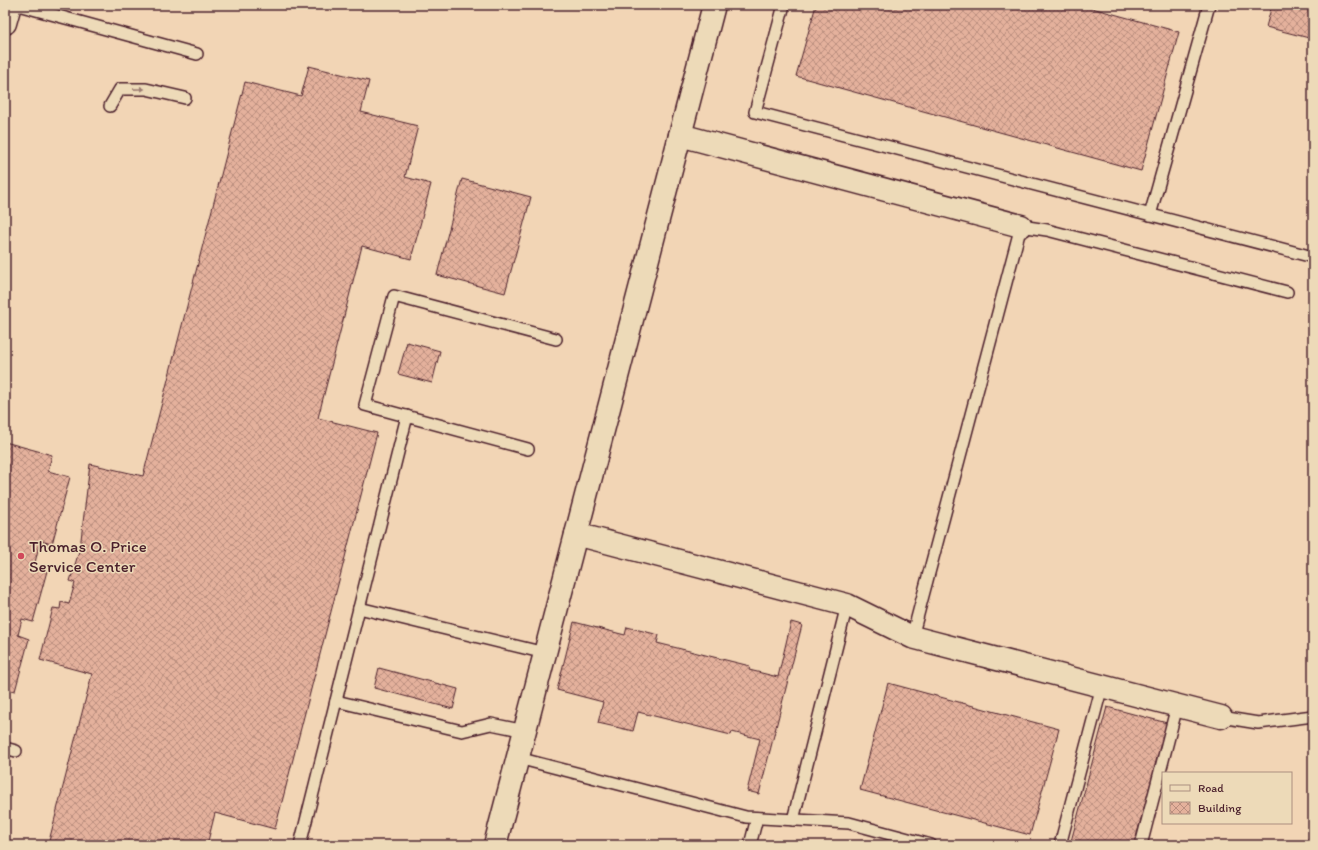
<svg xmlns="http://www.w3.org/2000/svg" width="1318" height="850" font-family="Itim,sans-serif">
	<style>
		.building { fill: url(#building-cross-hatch); stroke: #4a1f2b }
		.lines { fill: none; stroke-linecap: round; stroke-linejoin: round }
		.service-casing { stroke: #4a1f2b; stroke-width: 14 }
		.minor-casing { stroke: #4a1f2b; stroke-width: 25 }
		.secondary-casing { stroke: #4a1f2b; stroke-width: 25 }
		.service { stroke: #eddab8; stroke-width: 11 }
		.minor { stroke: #eddab8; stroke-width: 22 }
		.secondary { stroke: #eddab8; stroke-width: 22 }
		.oneway { fill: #9c7c72 }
		.poi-dot { fill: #d1495b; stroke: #eddab8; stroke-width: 1.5 }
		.labels { text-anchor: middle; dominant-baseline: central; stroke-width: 3; stroke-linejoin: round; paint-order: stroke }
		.poi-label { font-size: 17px; fill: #4a1f2b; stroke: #eddab8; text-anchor: start }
	</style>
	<defs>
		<pattern id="building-cross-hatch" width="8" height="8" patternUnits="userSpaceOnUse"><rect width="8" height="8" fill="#e4b19c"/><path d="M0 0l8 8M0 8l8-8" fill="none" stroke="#bb8f7f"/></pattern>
	</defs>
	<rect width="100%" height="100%" fill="#f2d5b5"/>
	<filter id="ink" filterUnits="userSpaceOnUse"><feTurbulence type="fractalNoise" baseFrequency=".025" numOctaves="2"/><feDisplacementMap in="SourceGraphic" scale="8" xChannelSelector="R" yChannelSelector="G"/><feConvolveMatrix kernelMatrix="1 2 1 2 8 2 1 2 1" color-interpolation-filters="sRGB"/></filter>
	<g filter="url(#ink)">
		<g class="building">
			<polygon points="816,5 1081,5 1179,32 1141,171 796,76"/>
			<polygon points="1272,5 1313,5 1313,39 1266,27"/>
			<polygon points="309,66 369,81 361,112 418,126 405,177 431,184 411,259 362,246 318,418 377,433 275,829 215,813 207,845 48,845 92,674 40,660 53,608 60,609 61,602 69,604 75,583 70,581 80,548 90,464 143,476 245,82 301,96"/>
			<polygon points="462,179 531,197 505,293 437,275"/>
			<polygon points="407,342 440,351 432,383 398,374"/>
			<polygon points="5,442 52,455 48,471 70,477 52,544 40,541 34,567 47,571 33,622 22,619 18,635 29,639 15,691 5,689"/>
			<polygon points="574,622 625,635 627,627 659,635 657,643 750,666 749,670 778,677 791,622 802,625 759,794 747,791 760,739 732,732 731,735 638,712 633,731 598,723 603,702 557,690"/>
			<polygon points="379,668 458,689 453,709 374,688"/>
			<polygon points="888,683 1059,729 1030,835 860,790"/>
			<polygon points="1107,707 1167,723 1134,845 1070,845"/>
		</g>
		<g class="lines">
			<g class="service-casing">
				<g id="service">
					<polyline points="18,5 197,54"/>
					<polyline points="784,5 755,112 1313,257"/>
					<polyline points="110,106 120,89 146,89 185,98"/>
					<polyline points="1150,215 1209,5"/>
					<polyline points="528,449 365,405 394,296 556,339"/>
					<polyline points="359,608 545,653"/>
					<polyline points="912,637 1021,226 1047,230 1287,292"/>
					<polyline points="336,701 462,731 491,724 525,731"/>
					<polyline points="1221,717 1258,723 1313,716"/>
					<polyline points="5,748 16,751"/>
					<polyline points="518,758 746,817 849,823 931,845"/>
					<polyline points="793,820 847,605"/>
					<polyline points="300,845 407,416"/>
					<polyline points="750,845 757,818"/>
					<polyline points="1060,845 1102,686"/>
					<polyline points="1141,845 1177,706"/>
				</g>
			</g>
			<g class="minor-casing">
				<g id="minor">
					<polyline points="680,135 1021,226"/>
					<polyline points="576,534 847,605 912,637 1221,717"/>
					<polyline points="495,845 714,5"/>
				</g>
			</g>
			<g class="secondary-casing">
				<polyline id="secondary" points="5,23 10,5"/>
			</g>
			<use href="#service" class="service"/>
			<use href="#minor" class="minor"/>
			<use href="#secondary" class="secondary"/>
		</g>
		<defs><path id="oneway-solid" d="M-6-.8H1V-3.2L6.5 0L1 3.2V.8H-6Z"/></defs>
		<use class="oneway" href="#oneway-solid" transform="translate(139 89) rotate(-1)"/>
	</g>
	<circle class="poi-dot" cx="21" cy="556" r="4"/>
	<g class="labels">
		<g class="poi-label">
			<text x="29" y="546">Thomas O. Price<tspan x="29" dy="20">Service Center</tspan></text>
		</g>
	</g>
	<rect width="1318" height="850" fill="none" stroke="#eddab8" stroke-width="20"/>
	<rect x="10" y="10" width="1298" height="830" fill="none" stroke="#4a1f2b" stroke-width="1.5" filter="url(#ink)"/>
	<rect x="1162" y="772" width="130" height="52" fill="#eddab8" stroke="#ac8f80"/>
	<rect x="1170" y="785" width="20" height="6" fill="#eddab8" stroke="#ac8f80"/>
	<text x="1198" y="792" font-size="12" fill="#4a1f2b">Road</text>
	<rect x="1170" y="802" width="20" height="12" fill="url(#building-cross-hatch)" stroke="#ac8f80"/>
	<text x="1198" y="812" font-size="12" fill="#4a1f2b">Building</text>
</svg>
